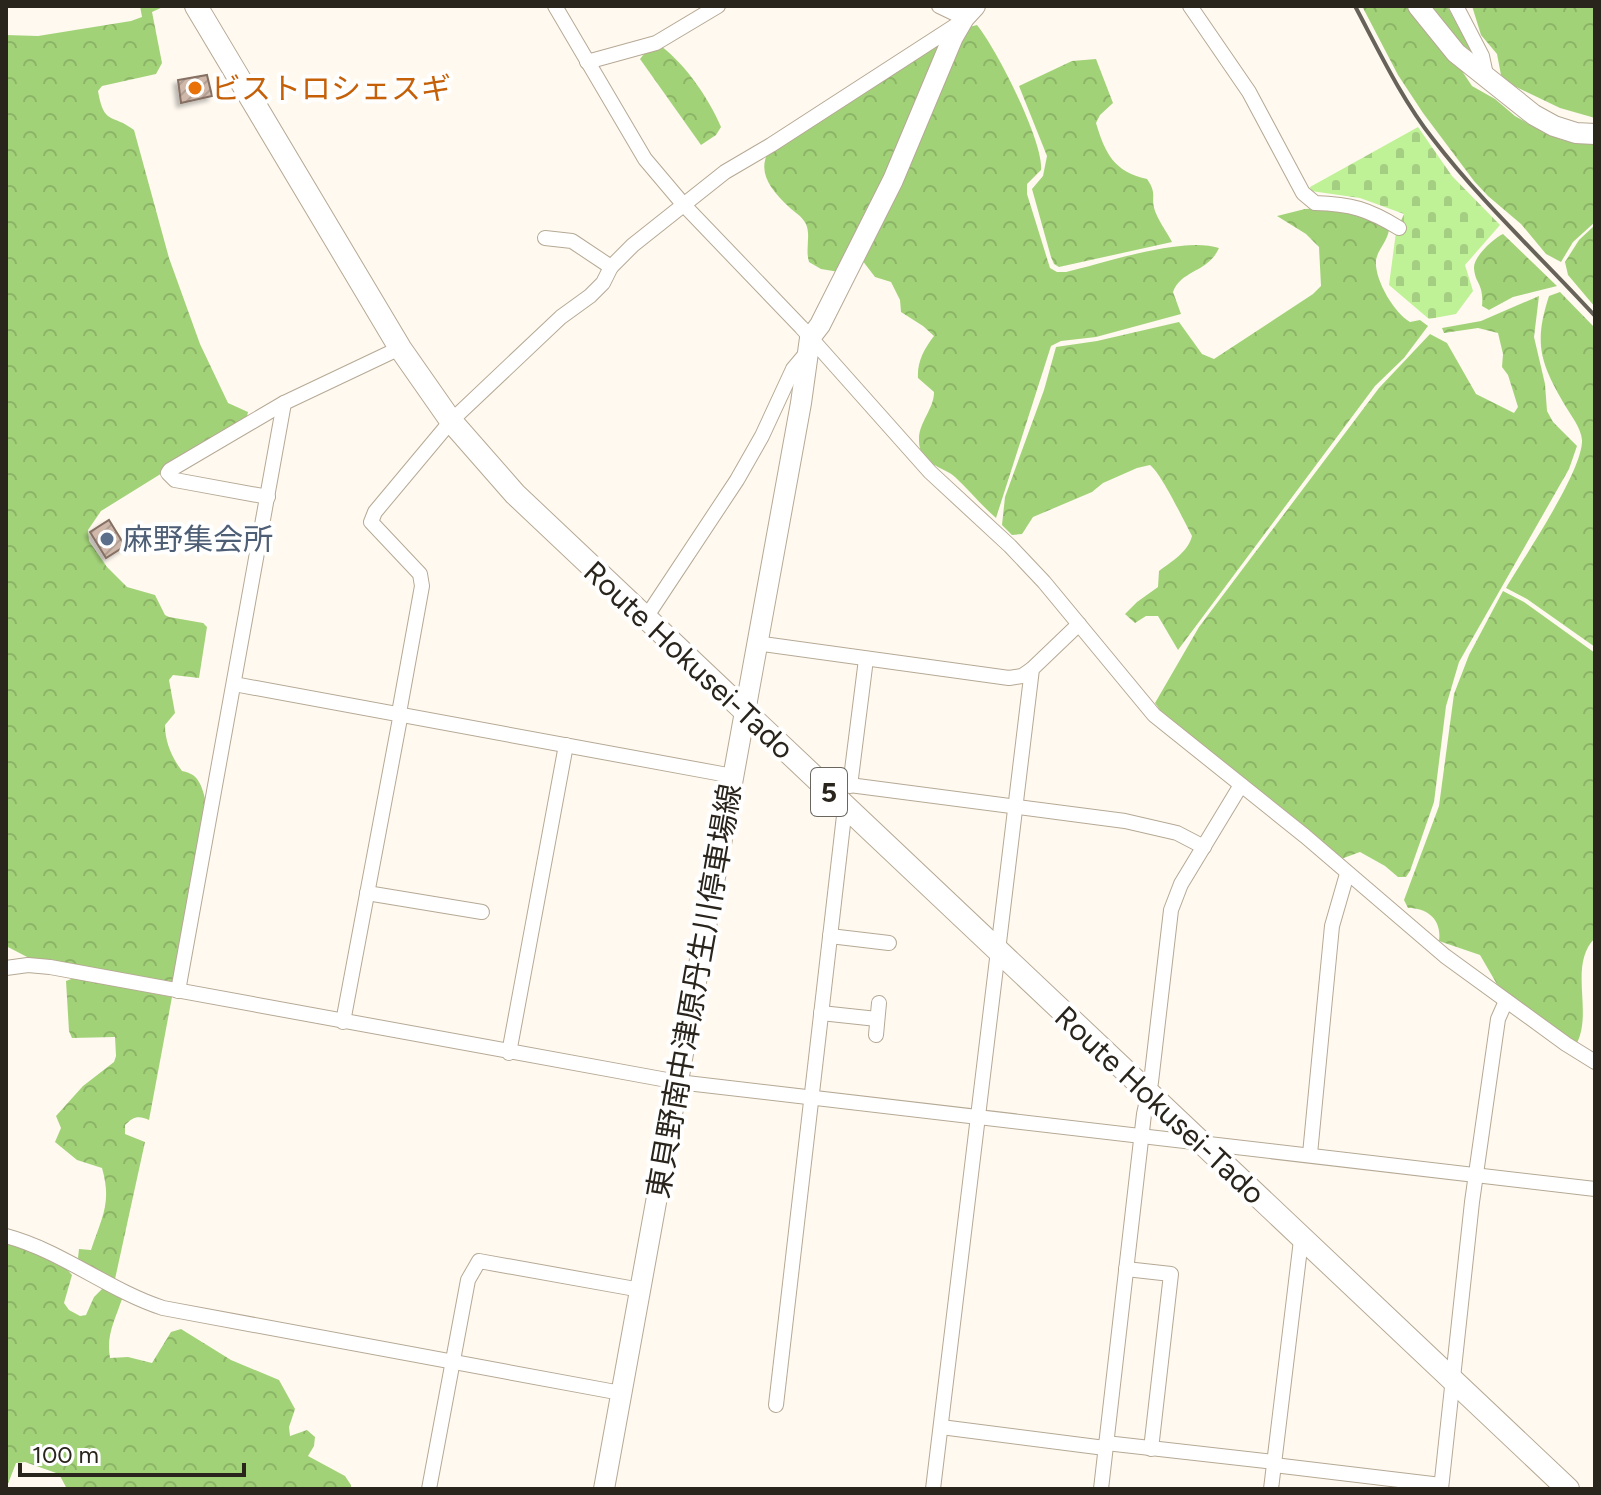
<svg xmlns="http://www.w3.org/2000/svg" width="1601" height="1495" font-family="Figtree,'Noto Sans JP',sans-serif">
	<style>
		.forest { fill: url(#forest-crowns) }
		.cemetery { fill: url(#cemetery-stones) }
		.building { fill: url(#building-hatch); stroke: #857063; stroke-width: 2; filter: url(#shadow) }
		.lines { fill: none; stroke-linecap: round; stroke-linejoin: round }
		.minor-casing { stroke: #b6a995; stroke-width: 16 }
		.secondary-casing { stroke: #b6a995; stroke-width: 22 }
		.primary-casing { stroke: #b6a995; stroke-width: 24 }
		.minor { stroke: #fff; stroke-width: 14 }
		.secondary { stroke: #fff; stroke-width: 20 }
		.primary { stroke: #fff; stroke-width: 22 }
		.rail { stroke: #68635a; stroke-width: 4 }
		.food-dot { fill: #e8710a; stroke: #fff; stroke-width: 3 }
		.service-dot { fill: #5c6f8a; stroke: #fff; stroke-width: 3 }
		.labels { text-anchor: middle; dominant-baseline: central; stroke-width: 8; stroke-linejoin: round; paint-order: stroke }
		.shield { fill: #fff; stroke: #696660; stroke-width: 2 }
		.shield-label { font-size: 28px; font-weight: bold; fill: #29241c }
		.food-label { font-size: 30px; fill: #c56008; stroke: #fff; text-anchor: start }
		.service-label { font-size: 30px; fill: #4e5e75; stroke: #fff; text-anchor: start }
		.street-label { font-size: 30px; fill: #29241c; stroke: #fff }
	</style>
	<defs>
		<pattern id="forest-crowns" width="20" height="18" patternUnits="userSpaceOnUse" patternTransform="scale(2)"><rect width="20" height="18" fill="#a2d278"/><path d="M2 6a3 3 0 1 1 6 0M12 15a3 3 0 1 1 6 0" fill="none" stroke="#8cb467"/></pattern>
		<pattern id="cemetery-stones" width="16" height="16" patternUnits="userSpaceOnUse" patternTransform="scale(2)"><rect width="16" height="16" fill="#bff196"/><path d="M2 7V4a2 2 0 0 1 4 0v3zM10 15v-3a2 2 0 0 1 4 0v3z" fill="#a4ce81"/></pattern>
		<pattern id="building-hatch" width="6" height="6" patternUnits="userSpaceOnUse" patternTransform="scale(2)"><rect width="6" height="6" fill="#cfb8aa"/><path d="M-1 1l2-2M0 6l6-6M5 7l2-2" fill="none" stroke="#b29e92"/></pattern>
		<filter id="shadow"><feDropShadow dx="-4" dy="4" stdDeviation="2" flood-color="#0004"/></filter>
	</defs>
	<rect width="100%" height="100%" fill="#fff9f0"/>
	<g class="forest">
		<path d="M140 6H165L152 12 162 63 156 74 102 86 98 91C104 126 112 113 134 130L169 258 200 344 228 403 248 412 246 421 101 511 88 530 89 541 107 567 127 587 155 595 165 615 169 617 203 623 207 627 199 678 173 675 169 680 175 713 165 725C165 742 172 758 182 771 201 774 202 789 207 805L177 980 170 984 31 959 6 946V35L38 36 131 21 142 17Z"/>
		<polygon points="1362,6 1410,6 1454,59 1472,86 1495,99 1515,116 1543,132 1562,140 1595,143 1595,222 1573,242 1561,262 1546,254 1521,224 1488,196 1474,181 1423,113 1398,75"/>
		<polygon points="1426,6 1447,6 1475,57 1474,60"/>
		<polygon points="1472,6 1595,6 1595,118 1560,108 1512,85 1501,75 1497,54 1481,35"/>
		<path d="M977 25C996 48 1044 142 1041 170L1027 184V194L1050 268 1057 272H1066C1105 263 1183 236 1219 248 1208 273 1182 269 1173 292L1181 314 1096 337 1061 341 1051 346 996 518C981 505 969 490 955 477 943 466 918 465 919 439 919 422 934 409 934 392L918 378C917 362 924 349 934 336L923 326 901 312 900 300 891 282 875 277 862 260 960 36 969 27Z"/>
		<path d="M946 35 846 266 839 272 821 269 809 262C805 249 811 236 806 224 802 216 794 212 788 206 772 191 756 172 769 151Z"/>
		<path d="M661 46C686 65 709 99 721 127L716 135 701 145 640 59 644 54Z"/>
		<path d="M1096 59 1113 103 1100 115 1096 123C1105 153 1114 172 1147 179 1158 195 1150 196 1155 211 1159 222 1167 232 1172 242L1059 267 1054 264 1051 257 1032 189 1043 176 1047 156 1019 86 1072 61Z"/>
		<path d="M1323 208 1371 217 1389 230C1387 242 1378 249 1376 260 1374 279 1394 313 1410 322L1420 320 1428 326 1404 358 1375 386 1178 650 1158 616H1146L1135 623 1125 614 1137 602 1158 587 1159 571C1171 562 1188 552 1192 536 1184 521 1161 473 1150 465L1137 468 1103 483 1092 492 1033 517 1022 534 1012 535 1002 525 1005 497 1044 390 1056 347 1097 341 1179 322 1202 354 1214 359 1313 294 1321 286 1319 247 1306 234 1277 216 1305 209Z"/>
		<polygon points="1595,225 1595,307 1568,275 1565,262 1579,240"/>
		<path d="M1503 234 1557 286 1513 297 1489 310 1482 306C1484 283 1475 284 1474 268 1473 257 1494 238 1503 234Z"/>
		<path d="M1560 292 1595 328V647L1527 599 1506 588C1524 557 1583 471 1582 440 1581 428 1572 417 1566 407 1541 364 1533 345 1549 296Z"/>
		<polygon points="1539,296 1534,337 1545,384 1547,411 1553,422 1577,446 1569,469 1459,662 1446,706 1434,802 1410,871 1406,877 1398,877 1385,866 1360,852 1341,859 1160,710 1155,703 1199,627 1379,388 1430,334 1447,343 1476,394 1514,413 1518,407 1508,375 1502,367 1503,354 1498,333 1478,328 1444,333 1442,328 1481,321"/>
		<path d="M1503 591 1524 602 1595 653V938C1568 965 1593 1011 1577 1043L1498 986 1480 955 1439 941C1442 920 1428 908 1408 908L1404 900 1439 806 1454 694 1469 655Z"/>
		<path d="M74 978 172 997 149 1120C138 1115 133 1117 125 1125V1134L145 1142 115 1279 86 1265 78 1258 79 1249 91 1250C102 1217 112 1203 102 1168L77 1160 55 1142 61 1128 56 1116 83 1086 114 1062 116 1056 115 1037 72 1038 69 1031 66 981Z"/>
		<path d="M6 1242C28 1249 57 1256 72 1275L64 1303 69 1310 80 1316 86 1315 94 1297 103 1288 122 1299C115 1320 106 1335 110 1358L128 1357 152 1363 171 1332 181 1329 231 1360 279 1380 295 1409 289 1427 290 1436 307 1430 315 1437 314 1446 308 1456 345 1476 351 1485V1489H67L59 1474 25 1462 16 1463 6 1489Z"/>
	</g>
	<polygon class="cemetery" points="1418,127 1452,176 1500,225 1465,265 1473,291 1456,314 1429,319 1389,285 1396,232 1404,214 1360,198 1311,191 1310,187"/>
	<g class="building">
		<polygon points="207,75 212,96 181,103 178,80"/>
		<polygon points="109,520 125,546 106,558 90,532"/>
	</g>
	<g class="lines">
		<g class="minor-casing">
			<g id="minor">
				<polyline points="555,6 645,159 683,204 801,327 930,472 1010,546 1044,582 1154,715 1305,836 1445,956 1566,1044 1595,1062"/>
				<polyline points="939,6 964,18"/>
				<path d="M1190 6 1249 92 1303 193 1315 203C1351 204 1368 209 1399 228"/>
				<polyline points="1456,6 1482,56 1486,75"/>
				<polyline points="587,62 656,43 718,6"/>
				<polyline points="545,238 572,241 611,267 633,245 725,172 771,145 958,24"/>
				<polyline points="268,497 175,480 168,473 170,470 284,403"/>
				<polyline points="645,619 737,480 762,436 793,369 809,350"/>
				<polyline points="756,643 1009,678 1022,676 1032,669"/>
				<polyline points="234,684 733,776"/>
				<polyline points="399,713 422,586 420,574 371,522 375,512 451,421 561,317 590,296 603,283 611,267"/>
				<polyline points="819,781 1125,821 1177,833 1204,847"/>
				<polyline points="850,786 866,659"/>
				<polyline points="367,893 482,912"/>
				<polyline points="830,936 889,943"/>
				<polyline points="6,968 28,965 50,967 678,1082 1595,1189"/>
				<polyline points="178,991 284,403 400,348"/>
				<polyline points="821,1013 877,1019"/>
				<polyline points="343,1022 401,713"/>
				<polyline points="876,1035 879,1003"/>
				<polyline points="509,1053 566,745"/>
				<polyline points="1310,1154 1332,926 1347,874"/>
				<path d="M6 1236C62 1251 108 1290 163 1308L621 1393"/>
				<polyline points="1126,1269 1171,1274 1151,1449"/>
				<polyline points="776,1405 845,807"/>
				<polyline points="941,1427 1105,1448"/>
				<polyline points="1106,1443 1274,1462"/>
				<polyline points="1274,1465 1441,1485"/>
				<polyline points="429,1489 468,1280 479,1261 641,1290"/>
				<polyline points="933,1489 1032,669 1079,624"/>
				<polyline points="1101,1489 1144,1114 1151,1082 1171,910 1181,884 1241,785"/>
				<polyline points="1271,1489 1301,1240"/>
				<polyline points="1441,1489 1472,1202 1498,1019 1506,1001"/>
			</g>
		</g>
		<g class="secondary-casing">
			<g id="secondary">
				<polyline points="1418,6 1456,53 1534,115 1554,126 1576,133 1595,134"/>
				<polyline points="604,1489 801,403 810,338 820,325 893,180 953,37 964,18 975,6"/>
			</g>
		</g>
		<g class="primary-casing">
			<polyline id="primary" points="196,6 400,348 451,421 515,494 1568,1489"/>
		</g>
		<use href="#minor" class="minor"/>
		<use href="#secondary" class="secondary"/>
		<use href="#primary" class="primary"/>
		<path class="rail" d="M1355 6C1379 51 1401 98 1433 139 1482 203 1541 257 1595 316"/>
	</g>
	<circle class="food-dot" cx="195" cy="88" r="8"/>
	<circle class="service-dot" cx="107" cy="539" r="8"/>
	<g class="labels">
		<rect class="shield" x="811" y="768" width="36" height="48" rx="6"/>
		<g class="shield-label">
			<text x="829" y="792">5</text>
		</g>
		<g class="food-label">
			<text x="211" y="88">ビストロシェスギ</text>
		</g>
		<g class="service-label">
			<text x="123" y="539">麻野集会所</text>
		</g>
		<g class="street-label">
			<text transform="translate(689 660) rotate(43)">Route Hokusei-Tado</text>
			<text transform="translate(694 991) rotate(-80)">東貝野南中津原丹生川停車場線</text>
			<text transform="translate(1160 1105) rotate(43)">Route Hokusei-Tado</text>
		</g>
	</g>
	<rect width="1601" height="1495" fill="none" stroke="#29241c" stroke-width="16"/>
	<path d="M20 1463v12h224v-12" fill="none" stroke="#29241c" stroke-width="4"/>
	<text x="32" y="1463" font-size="24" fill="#29241c" stroke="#ffffff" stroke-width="6" paint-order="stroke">100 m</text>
</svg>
